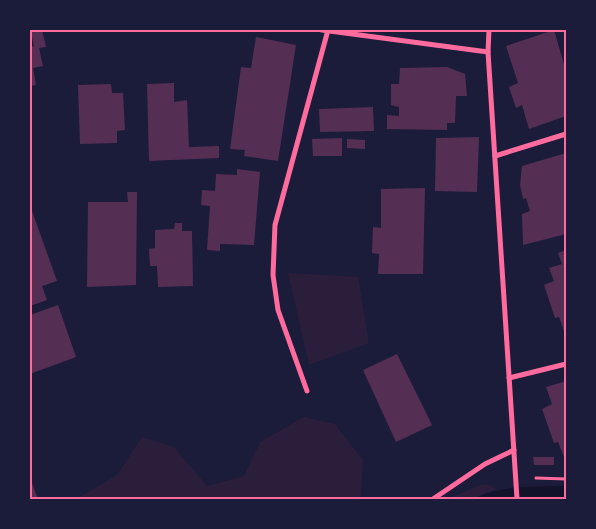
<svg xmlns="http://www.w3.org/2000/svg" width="596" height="529" font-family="Overpass,sans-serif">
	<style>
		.green { fill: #2a1e3b }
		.water { fill: #12122b }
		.building { fill: #542f53 }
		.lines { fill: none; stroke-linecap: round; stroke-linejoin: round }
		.path { stroke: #ff6b9d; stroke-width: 3 }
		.minor { stroke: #ff6b9d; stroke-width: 5 }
		.neatline { fill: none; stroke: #ff6b9d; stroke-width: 2 }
	</style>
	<rect width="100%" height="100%" fill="#1b1b3a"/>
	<g class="green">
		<polygon points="288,273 358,277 369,343 309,365"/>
		<polygon points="304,417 335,424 363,460 361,499 76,499 117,475 142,437 174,447 207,486 244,476 260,442"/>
		<polygon points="482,484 490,485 497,490 485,493 473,499 448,499"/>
	</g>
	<path class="water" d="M566 486V499H474C503 484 534 487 566 486Z"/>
	<g class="building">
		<polygon points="30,30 42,30 46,47 39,48 43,66 33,68 36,85 30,86 30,47 34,46"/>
		<polygon points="554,30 566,71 566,116 529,129 522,105 516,108 509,87 518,83 506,46"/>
		<polygon points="256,37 296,45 278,161 244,156 245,150 230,149 241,67 251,68"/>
		<polygon points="447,67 465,74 467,96 456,96 455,123 447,123 447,130 387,129 387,115 399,116 399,107 391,105 391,84 399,84 400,68"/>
		<polygon points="174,83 174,102 187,100 189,147 219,146 219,158 149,161 147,84"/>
		<polygon points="111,84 112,93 123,93 125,130 117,131 117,143 80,144 78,85"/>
		<polygon points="373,107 374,131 320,132 319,109"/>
		<polygon points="479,137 477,192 435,191 436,138"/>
		<polygon points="342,138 342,156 313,156 312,139"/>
		<polygon points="347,139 365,140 365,149 347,148"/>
		<polygon points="566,153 566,234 523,245 522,214 530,211 526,198 523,199 520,185 522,166"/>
		<polygon points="237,169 260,172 254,245 220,244 220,251 207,250 210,206 201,205 202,190 215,191 216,174 237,175"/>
		<polygon points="425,188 423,274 378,274 379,254 372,253 373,227 381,228 381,189"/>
		<polygon points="127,192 137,192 136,285 87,287 88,202 128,202"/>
		<polygon points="32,211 57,281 42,286 47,300 30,306 30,212"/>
		<polygon points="175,223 182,223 182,231 192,231 193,286 158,287 157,266 150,266 149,249 155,248 155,230 174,229"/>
		<polygon points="566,250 566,337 559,317 555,318 544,285 554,281 549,268 562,264 558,253"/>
		<polygon points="58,305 76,357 30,374 30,315"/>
		<polygon points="397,354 432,425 396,442 363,370"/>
		<polygon points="566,381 566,462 558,442 554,443 542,409 552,404 546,387"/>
		<polygon points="533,457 554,457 554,465 534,465"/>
		<polygon points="30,477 37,497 32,499 30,499"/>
	</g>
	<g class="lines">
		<polyline class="path" points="536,478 566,479"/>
		<g class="minor">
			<polyline points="322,30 488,52"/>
			<polyline points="489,30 488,52 517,499"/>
			<polyline points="495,156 566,134"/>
			<polyline points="509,378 566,364"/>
			<polyline points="307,391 278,310 273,275 275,225 328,30"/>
			<polyline points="433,499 485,464 514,450"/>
		</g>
	</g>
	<rect width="596" height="529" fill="none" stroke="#1b1b3a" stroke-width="62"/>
	<rect x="31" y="31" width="534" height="467" class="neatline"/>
</svg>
